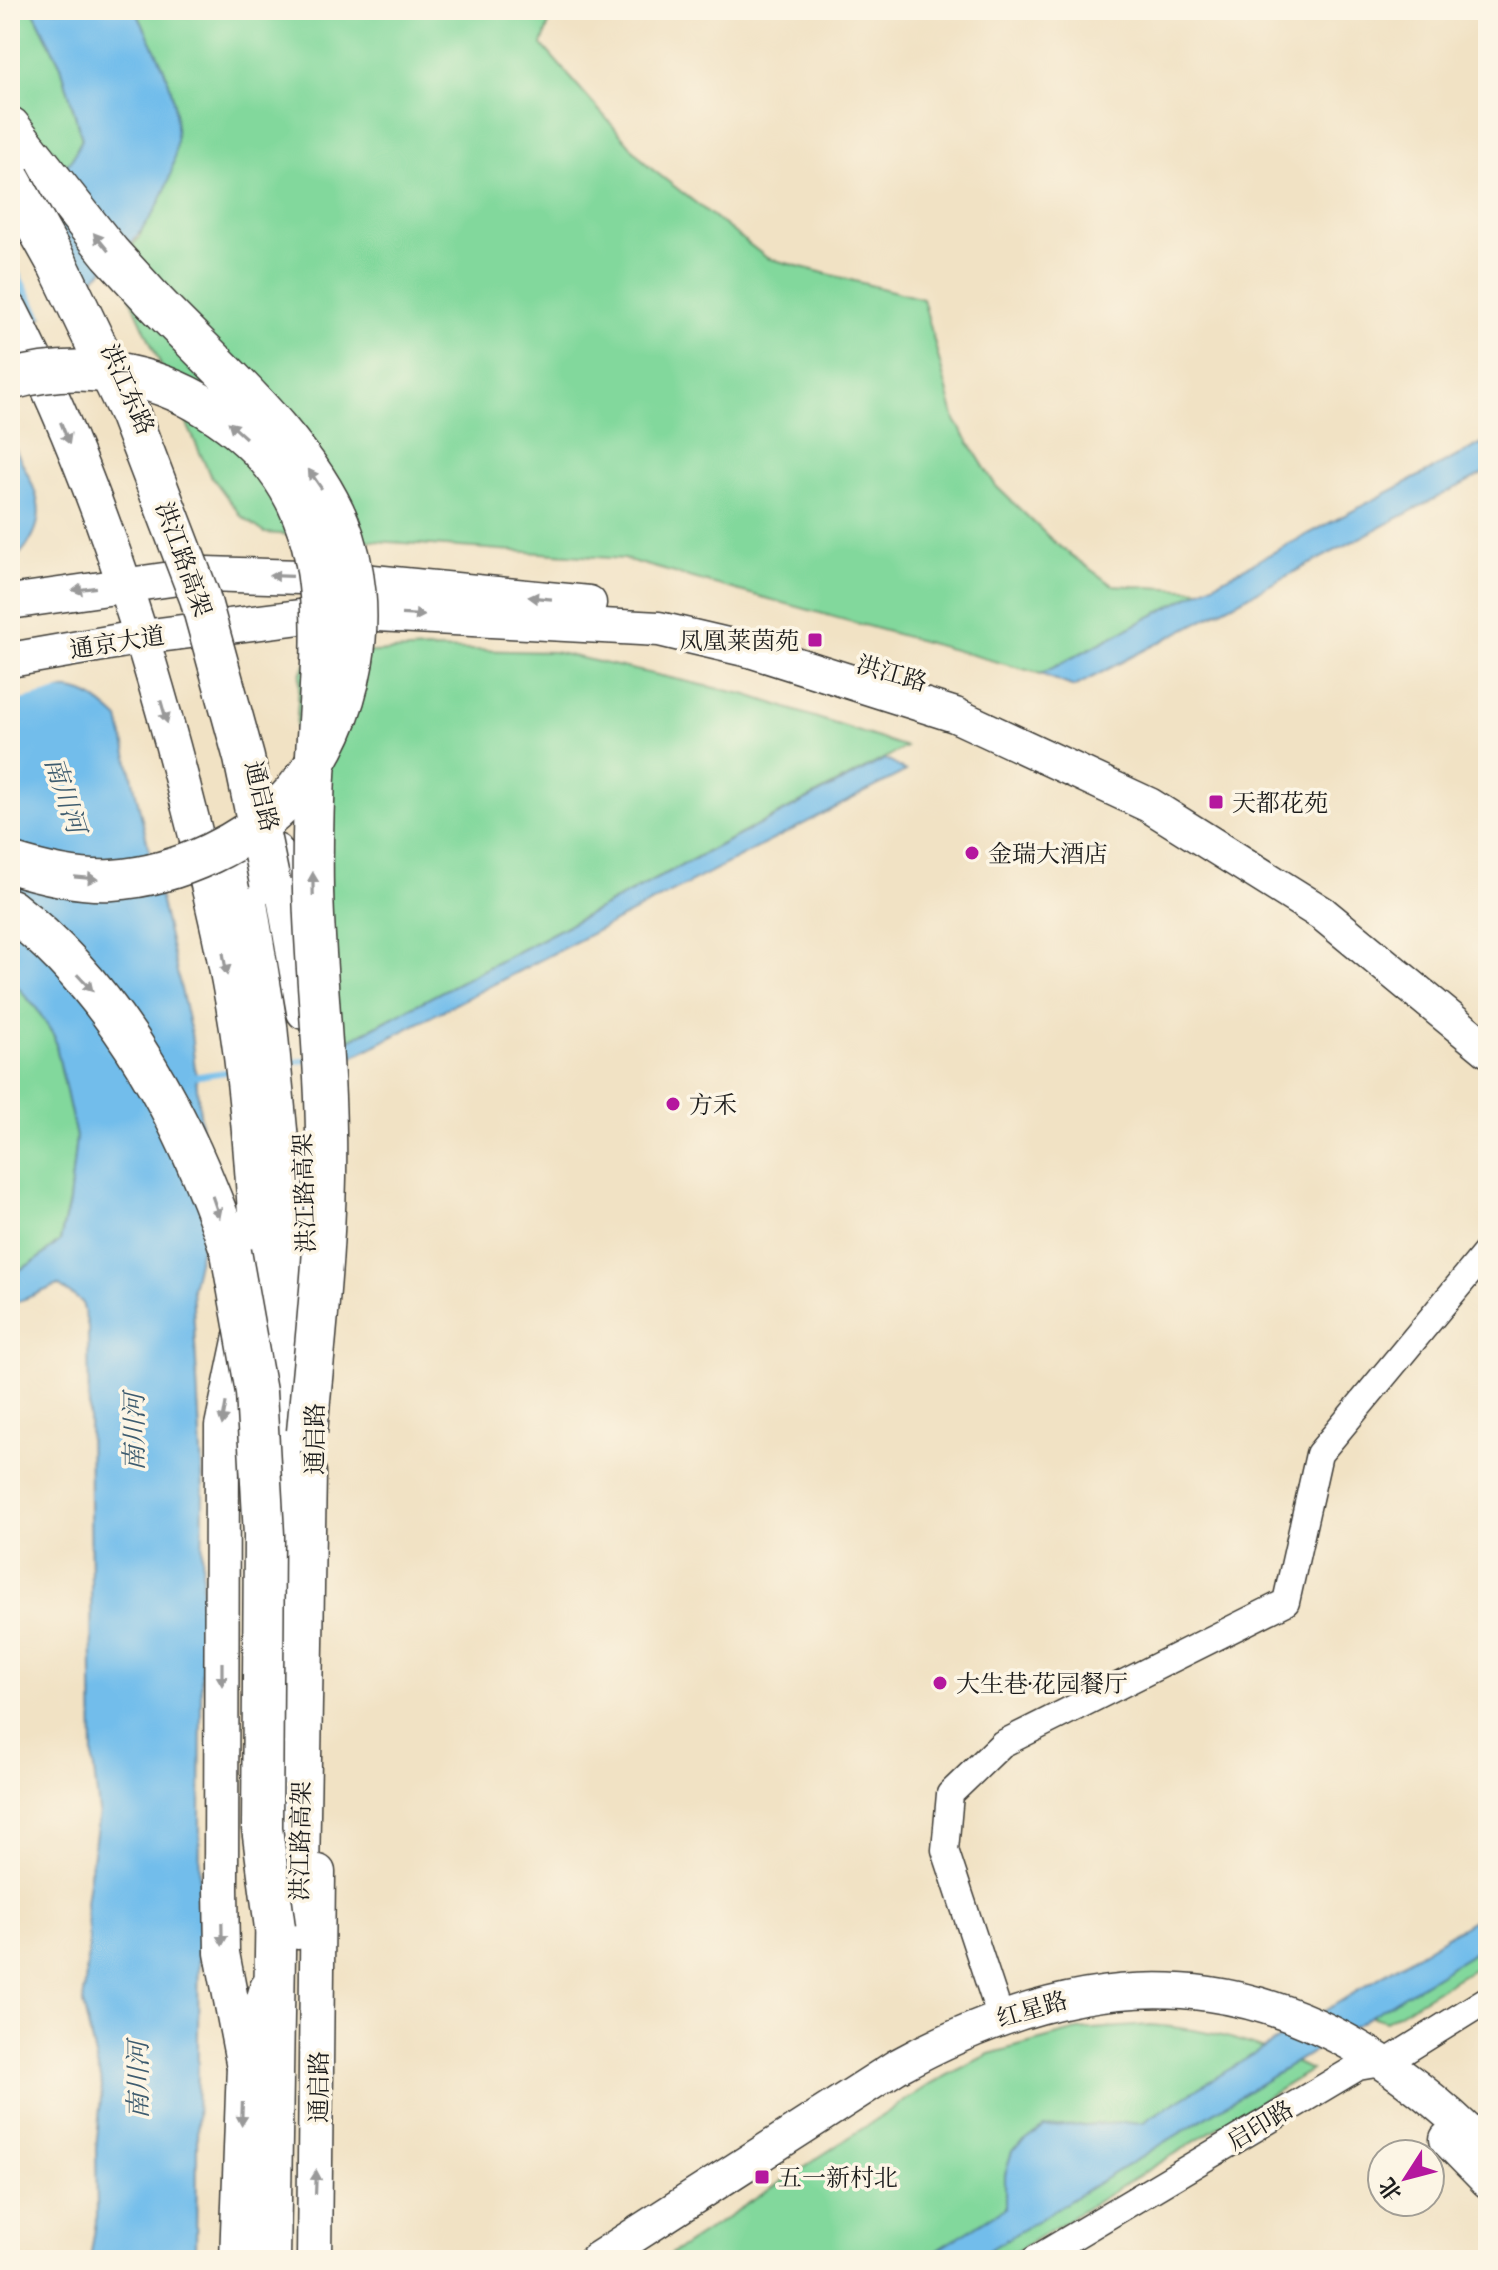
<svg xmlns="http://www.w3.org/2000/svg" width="1498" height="2270" font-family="'Gentium Book Plus','Noto Serif SC',serif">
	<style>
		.green { fill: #82d89c; stroke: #4f7a5c; stroke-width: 2 }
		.water { fill: #72bdeb; stroke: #476c84; stroke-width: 2 }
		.pier { fill: #f1e2c4 }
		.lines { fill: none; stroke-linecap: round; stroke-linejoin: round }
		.stream { stroke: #72bdeb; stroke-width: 6 }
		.minor-casing { stroke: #3c3a35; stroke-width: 29 }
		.major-casing { stroke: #3c3a35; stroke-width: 37 }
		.highway-casing { stroke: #3c3a35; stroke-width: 43 }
		.minor { stroke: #fff; stroke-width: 26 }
		.major { stroke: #fff; stroke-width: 34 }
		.highway { stroke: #fff; stroke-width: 40 }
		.highway-bridge-casing { stroke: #3c3a35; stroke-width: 43; stroke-linecap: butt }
		.highway-bridge { stroke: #fff; stroke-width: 40 }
		.oneway { fill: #999 }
		.poi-dot { fill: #b5179e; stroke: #fcf5e5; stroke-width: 3 }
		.labels { text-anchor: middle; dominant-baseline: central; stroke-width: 7; stroke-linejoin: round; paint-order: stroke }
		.street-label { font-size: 24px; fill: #1c1c1c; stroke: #fcf5e5 }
		.poi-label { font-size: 24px; fill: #1c1c1c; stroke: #fcf5e5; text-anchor: start }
		.water-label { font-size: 26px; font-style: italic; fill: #3e5c6f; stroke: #fcf5e5 }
	</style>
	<rect width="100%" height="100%" fill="#fcf5e5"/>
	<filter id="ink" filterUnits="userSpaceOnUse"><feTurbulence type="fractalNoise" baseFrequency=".0125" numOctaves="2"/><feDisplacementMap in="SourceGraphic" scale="16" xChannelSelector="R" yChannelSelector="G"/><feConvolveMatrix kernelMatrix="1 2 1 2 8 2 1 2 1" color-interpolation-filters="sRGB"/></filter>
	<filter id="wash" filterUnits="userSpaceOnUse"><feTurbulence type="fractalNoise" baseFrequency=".006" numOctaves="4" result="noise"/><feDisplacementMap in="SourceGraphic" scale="32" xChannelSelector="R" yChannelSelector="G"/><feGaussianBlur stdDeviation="1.8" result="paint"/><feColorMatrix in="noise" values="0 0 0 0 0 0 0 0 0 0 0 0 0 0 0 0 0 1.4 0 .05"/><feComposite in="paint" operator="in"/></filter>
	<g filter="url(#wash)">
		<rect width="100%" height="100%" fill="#f1e2c4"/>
		<g class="green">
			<polygon points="10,10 33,10 61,66 82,139 71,161 10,209"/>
			<polygon points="136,10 553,10 542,45 648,166 767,258 923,299 955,420 996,486 1056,544 1112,585 1202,590 1041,674 624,559 265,533 241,516 209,473 115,263 140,237 172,93"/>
			<polygon points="428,649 554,652 747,695 906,747 338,1046 325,859 296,729 300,674 306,663 319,655"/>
			<polygon points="10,978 37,1009 54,1036 76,1137 69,1202 60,1241 34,1262 10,1275"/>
			<polygon points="1488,1944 1488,1960 1386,2021 1370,2016"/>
			<path d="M1151 2025C1213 2030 1255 2042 1311 2070L1002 2260H662L932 2083 989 2054 1077 2030Z"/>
		</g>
		<g class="water">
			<path d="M33 10H136C148 37 166 66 172 94 199 220 95 277 10 341V209L71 161 82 139 61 66Z"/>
			<path d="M10 438C30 483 59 514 18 556L54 690C83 687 99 700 119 719L191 1033 208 1187 205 1231 192 1288 203 1490 196 2260H90L97 2215 96 2149 102 2087 83 2004 89 1944 86 1902 99 1812 93 1762 88 1327 82 1302 58 1285 10 1305V1275L34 1262 60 1241 69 1202 76 1137 54 1036 37 1009 10 978Z"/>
			<polygon points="1488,440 1488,471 1074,687 1041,674"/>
			<polygon points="885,759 906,771 341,1063 338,1046"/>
			<polygon points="1488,1911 1488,1944 973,2260 921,2260 1005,2208 1005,2175 1012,2151 1044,2127 1143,2122"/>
		</g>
		<g class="pier">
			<polygon points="10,204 86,289 45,320 10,253"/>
			<polygon points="27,553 23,557 56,686 67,688 10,703 10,558"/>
		</g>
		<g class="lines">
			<g class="stream">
				<polyline points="283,1064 307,1060"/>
				<polyline points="192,1077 232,1071"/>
			</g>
		</g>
	</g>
	<g filter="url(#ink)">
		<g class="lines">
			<g class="minor-casing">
				<g id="minor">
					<polyline points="1000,2016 945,1850 950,1794 1002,1744 1286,1602 1319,1454 1488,1250"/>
					<polyline points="1034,2260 1358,2067 1387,2062 1488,1999"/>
				</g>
			</g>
			<g class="major-casing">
				<g id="major">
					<path d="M10 309C91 466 146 637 189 808 210 890 230 973 241 1056 253 1151 257 1245 261 1339"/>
					<polyline points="10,602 206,574 332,578 589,603"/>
					<polyline points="10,660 143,637 339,612 659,629 753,651 955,715 1149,805 1323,914 1488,1050"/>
					<polyline points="276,851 304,1012"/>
					<polyline points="242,1331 222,1426 221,1889 222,1953 243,2062"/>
					<polyline points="1447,2139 1488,2181"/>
					<polyline points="237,2260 244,2065 267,1988"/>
					<polyline points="314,2260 318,1872"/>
					<path d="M596 2260 896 2067C1120 1943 1308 1968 1488 2151"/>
				</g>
			</g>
			<g class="highway-casing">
				<g id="highway">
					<polyline points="10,127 110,253 153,300"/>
					<polyline points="242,873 267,1026 284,1203 279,1516"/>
					<path d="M10 909C119 993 188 1125 231 1252"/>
					<polyline points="298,1929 306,1473"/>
					<polyline points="270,2260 276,1892"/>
				</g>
			</g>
			<use href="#minor" class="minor"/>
			<use href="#major" class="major"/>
			<use href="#highway" class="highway"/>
			<g class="highway-bridge-casing">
				<g id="highway-bridge">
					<polyline points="10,179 58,265 130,415 200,598 244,758 270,883"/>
					<path d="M10 380C71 362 141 370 196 401 336 480 326 598 317 737 314 788 312 839 313 890 315 971 325 1052 326 1132 328 1233 316 1332 307 1432"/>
					<path d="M10 863C42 873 78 882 112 880 176 876 251 842 294 792 355 720 374 610 339 523 306 442 213 363 153 300"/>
					<polyline points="231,1252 256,1392 264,1535 262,1828 275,1928"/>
				</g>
			</g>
			<use href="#highway-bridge" class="highway-bridge"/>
		</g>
		<defs><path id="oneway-solid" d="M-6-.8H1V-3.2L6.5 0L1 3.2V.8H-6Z" transform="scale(2)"/></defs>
		<g class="oneway">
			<use href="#oneway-solid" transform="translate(101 242) rotate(-129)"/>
			<use href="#oneway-solid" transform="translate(237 430) rotate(-138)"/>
			<use href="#oneway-solid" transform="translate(65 433) rotate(68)"/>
			<use href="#oneway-solid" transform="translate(315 479) rotate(-124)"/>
			<use href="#oneway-solid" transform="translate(281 576) rotate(-178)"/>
			<use href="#oneway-solid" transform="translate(84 589) rotate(172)"/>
			<use href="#oneway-solid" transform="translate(540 598) rotate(-175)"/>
			<use href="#oneway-solid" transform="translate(413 615) rotate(3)"/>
			<use href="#oneway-solid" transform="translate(164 712) rotate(74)"/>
			<use href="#oneway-solid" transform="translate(86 878) rotate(5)"/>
			<use href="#oneway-solid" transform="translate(313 884) rotate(-91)"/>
			<use href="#oneway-solid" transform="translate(225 964) rotate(80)"/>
			<use href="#oneway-solid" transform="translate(85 983) rotate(47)"/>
			<use href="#oneway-solid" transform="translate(216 1207) rotate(71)"/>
			<use href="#oneway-solid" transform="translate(224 1414) rotate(100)"/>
			<use href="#oneway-solid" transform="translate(222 1674) rotate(90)"/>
			<use href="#oneway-solid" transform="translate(222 1934) rotate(89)"/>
			<use href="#oneway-solid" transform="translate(242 2114) rotate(92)"/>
			<use href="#oneway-solid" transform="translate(316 2182) rotate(-88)"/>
		</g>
	</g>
	<g class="poi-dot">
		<rect x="807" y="632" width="16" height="16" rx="4"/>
		<rect x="1208" y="794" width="16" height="16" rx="4"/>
		<circle cx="972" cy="853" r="8"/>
		<circle cx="673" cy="1104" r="8"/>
		<circle cx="940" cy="1683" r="8"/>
		<rect x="754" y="2169" width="16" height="16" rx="4"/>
	</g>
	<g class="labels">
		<g class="street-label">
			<text transform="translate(128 389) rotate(66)">洪江东路</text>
			<text transform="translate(184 559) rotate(70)">洪江路高架</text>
			<text transform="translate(117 642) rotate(-9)">通京大道</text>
			<text transform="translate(892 673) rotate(16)">洪江路</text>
			<text transform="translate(262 796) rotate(76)">通启路</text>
			<text transform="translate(304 1193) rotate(-92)">洪江路高架</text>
			<text transform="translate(314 1439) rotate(-90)">通启路</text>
			<text transform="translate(300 1841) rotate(-89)">洪江路高架</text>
			<text transform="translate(1032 2009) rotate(-16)">红星路</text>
			<text transform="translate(318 2087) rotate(-90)">通启路</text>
			<text transform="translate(1260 2125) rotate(-31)">启印路</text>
		</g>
		<g class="poi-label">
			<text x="799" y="640" text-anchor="end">凤凰莱茵苑</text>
			<text x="1232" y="802">天都花苑</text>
			<text x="988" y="853">金瑞大酒店</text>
			<text x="689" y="1104">方禾</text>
			<text x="956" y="1683">大生巷·花园餐厅</text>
			<text x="778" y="2177">五一新村北</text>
		</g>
		<g class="water-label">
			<text transform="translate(66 795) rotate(72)">南川河</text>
			<text transform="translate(133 1432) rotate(-90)">南川河</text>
			<text transform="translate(137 2080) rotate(-90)">南川河</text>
		</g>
	</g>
	<rect width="1498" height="2270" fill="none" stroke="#fcf5e5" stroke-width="40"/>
	<g transform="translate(1406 2178) rotate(234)"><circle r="38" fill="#fcf5e5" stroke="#a29e95" stroke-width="2"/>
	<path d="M0-6L14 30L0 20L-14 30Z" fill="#b5179e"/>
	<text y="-12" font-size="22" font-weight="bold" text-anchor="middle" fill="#1c1c1c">北</text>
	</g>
</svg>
